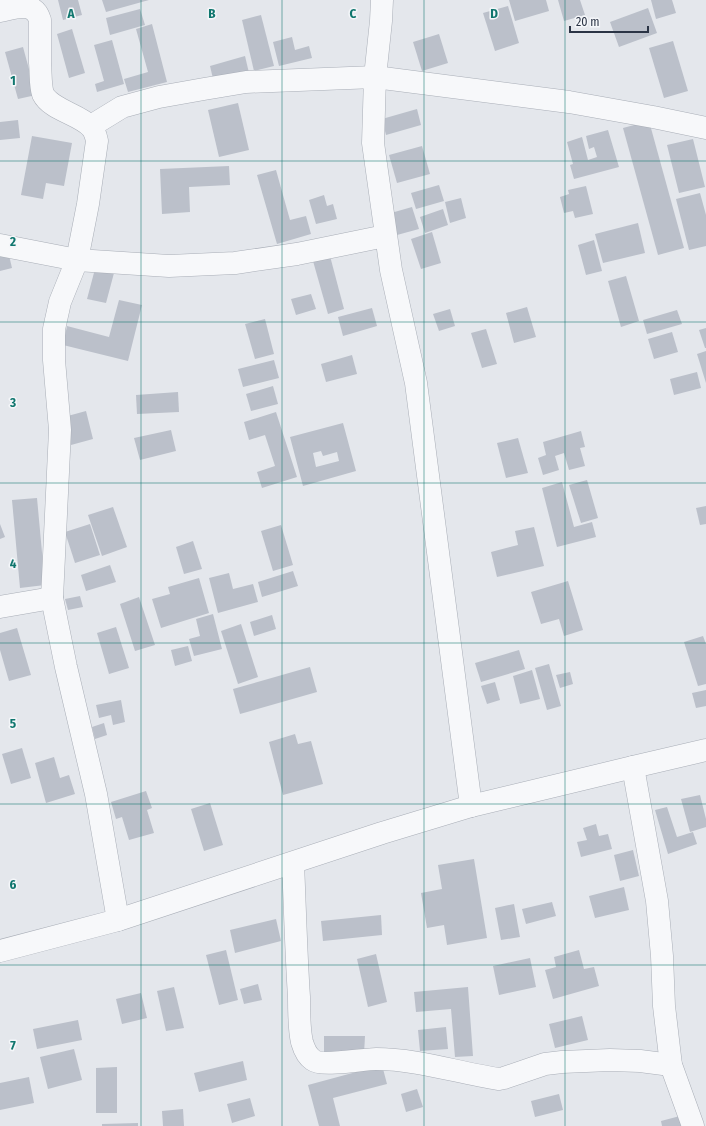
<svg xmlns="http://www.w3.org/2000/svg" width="706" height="1126" font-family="'Fira Sans Condensed',sans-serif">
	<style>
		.building { fill: #bbc0ca; fill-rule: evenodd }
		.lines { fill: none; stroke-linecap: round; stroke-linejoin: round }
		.minor-casing { stroke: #a9aeb7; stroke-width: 23 }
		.minor { stroke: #f7f8fa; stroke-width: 22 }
		.grid { fill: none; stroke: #0f766e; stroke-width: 1; stroke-opacity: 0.55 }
		.grid-label { font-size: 13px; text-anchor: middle; font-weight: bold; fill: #0f766e; stroke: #f4f6f9; stroke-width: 3; stroke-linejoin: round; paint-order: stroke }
	</style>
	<rect width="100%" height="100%" fill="#e4e7ec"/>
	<g class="building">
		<polygon points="58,0 78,0 82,15 63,20"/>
		<polygon points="102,0 149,0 106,12"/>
		<polygon points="509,0 546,0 549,11 515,21"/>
		<polygon points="558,0 580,0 585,15 564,21"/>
		<polygon points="651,0 672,0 676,13 656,19"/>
		<polygon points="508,6 519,43 495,51 483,13"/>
		<polygon points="648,8 657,33 619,47 610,22"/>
		<polygon points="140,9 145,25 110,35 106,18"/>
		<polygon points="261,15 274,66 254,71 242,20"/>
		<polygon points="152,24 167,82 128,92 124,79 148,72 136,29"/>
		<polygon points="72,29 85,73 69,78 57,34"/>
		<polygon points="439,34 448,63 422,71 413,42"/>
		<polygon points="292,37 295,50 309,46 312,58 279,66 273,42"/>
		<polygon points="112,40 124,84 97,92 95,84 104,81 94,45"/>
		<polygon points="673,41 688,91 664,98 649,48"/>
		<polygon points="23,47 36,95 18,99 5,52"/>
		<polygon points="245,56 249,73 214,83 210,66"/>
		<polygon points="238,103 249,150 219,157 208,110"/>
		<polygon points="417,109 421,125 386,135 382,119"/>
		<polygon points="18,120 20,138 0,140 0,122"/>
		<polygon points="649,121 684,248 658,255 623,128"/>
		<polygon points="608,130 619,167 574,179 570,165 573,164 567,142 582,137 588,160 597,157 594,147 589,149 586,136"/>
		<polygon points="32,136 72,143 64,186 46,183 43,199 21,195"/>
		<polygon points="693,139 705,187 679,193 667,145"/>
		<polygon points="422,146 430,174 397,183 389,155"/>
		<polygon points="229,166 230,185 189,187 190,212 162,214 160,169"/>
		<polygon points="276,170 290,220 306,216 311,234 277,244 257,175"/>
		<polygon points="439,185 444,201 416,209 411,193"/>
		<polygon points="586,186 593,214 575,218 573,211 564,213 560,197 569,194 568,190"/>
		<polygon points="700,193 706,215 706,246 689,250 676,199"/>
		<polygon points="324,195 327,206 333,204 337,219 316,224 309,200"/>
		<polygon points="461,198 466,218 450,223 445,202"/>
		<polygon points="412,207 419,229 397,235 391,213"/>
		<polygon points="443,209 448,225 425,233 420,217"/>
		<polygon points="638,223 645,253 603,263 595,234"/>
		<polygon points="432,232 441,263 421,269 411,239"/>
		<polygon points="594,240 602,271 586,275 578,245"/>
		<polygon points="8,251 12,268 0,271 0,253"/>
		<polygon points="330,256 344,309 328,314 313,261"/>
		<polygon points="95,269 114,273 106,303 87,299"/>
		<polygon points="626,276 639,321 621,327 608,281"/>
		<polygon points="311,294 316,309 296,315 291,299"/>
		<polygon points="119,300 142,305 128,361 63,345 67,326 109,337"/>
		<polygon points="527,307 536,337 514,343 506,313"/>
		<polygon points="372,308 377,326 343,336 338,317"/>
		<polygon points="450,309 455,326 439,331 433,314"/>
		<polygon points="677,310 682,324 647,334 643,320"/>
		<polygon points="265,319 274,354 255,359 245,324"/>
		<polygon points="706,328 706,348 705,348 699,330"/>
		<polygon points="486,329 497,364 482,368 471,333"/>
		<polygon points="672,332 678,352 654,359 648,339"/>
		<polygon points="706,351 706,383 697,354"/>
		<polygon points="352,355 357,374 326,382 321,364"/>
		<polygon points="274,360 279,378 243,387 238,369"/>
		<polygon points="697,372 701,388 674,395 670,379"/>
		<polygon points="273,386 278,404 251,411 246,394"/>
		<polygon points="178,392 179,412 137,414 136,395"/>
		<polygon points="86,411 93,439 71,445 64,417"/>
		<polygon points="276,412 297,477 262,488 257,472 275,466 265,435 249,440 244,422"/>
		<path d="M343 423 356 471 303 486 290 437ZM321 451 323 456 337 452 339 461 316 467 313 453Z"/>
		<polygon points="171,430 176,451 140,460 134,438"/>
		<polygon points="581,431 585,447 580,448 585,466 569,470 564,453 555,456 559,470 543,475 538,458 546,455 543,442"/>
		<polygon points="518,438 528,473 506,478 497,443"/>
		<polygon points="587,480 598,518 581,523 569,485"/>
		<polygon points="562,482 574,527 592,522 596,537 557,547 542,488"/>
		<polygon points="37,498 45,585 20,588 12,500"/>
		<polygon points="706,506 706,524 700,525 696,508"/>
		<polygon points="113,507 127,547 102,556 88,515"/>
		<polygon points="0,524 5,537 0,539"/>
		<polygon points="90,524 100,555 75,563 65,532"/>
		<polygon points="281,525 293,565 273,571 261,531"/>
		<polygon points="534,527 544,566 497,577 491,552 518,545 515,531"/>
		<polygon points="193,541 202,569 184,574 176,547"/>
		<polygon points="110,565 116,582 86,591 81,575"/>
		<polygon points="293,571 298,586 262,597 258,582"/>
		<polygon points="229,573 233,589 253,584 258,602 218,613 209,578"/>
		<polygon points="199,578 209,613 161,628 152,599 170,594 168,587"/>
		<polygon points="568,581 583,630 564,636 559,619 541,624 531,592"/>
		<polygon points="80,596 83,607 68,610 65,599"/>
		<polygon points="139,597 155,645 135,651 120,604"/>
		<polygon points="213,614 222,649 194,656 189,639 200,636 196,619"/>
		<polygon points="272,615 276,629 254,636 250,622"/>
		<polygon points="241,624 258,677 238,684 221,631"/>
		<polygon points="116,627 129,668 109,674 97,633"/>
		<polygon points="17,628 31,675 9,681 0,650 0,633"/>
		<polygon points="703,636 706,644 706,684 698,686 684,642"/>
		<polygon points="188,646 192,661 175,666 171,650"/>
		<polygon points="519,650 525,669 481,682 475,663"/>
		<polygon points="549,664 561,706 547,710 535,668"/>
		<polygon points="310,667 317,692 240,714 233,689"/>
		<polygon points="532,670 540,699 520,704 513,676"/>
		<polygon points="570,672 573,684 560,688 556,675"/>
		<polygon points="495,682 500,700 487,704 481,686"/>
		<polygon points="706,690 706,706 696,708 692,693"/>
		<polygon points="121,700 125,722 113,725 111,715 99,718 96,705"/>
		<polygon points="104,723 107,735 95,739 92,727"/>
		<polygon points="295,734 298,744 311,741 323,784 283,795 269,742"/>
		<polygon points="22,748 31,778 11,784 2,754"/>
		<polygon points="54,757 60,778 69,775 75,794 46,803 35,763"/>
		<polygon points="146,791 152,808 147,810 154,833 129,840 122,817 116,819 111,802"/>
		<polygon points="700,795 706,819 706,827 690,832 681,799"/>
		<polygon points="210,803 223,845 204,851 191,809"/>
		<polygon points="667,807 677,837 693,832 697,844 668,854 655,810"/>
		<polygon points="596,824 599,836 608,834 612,849 581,857 577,842 587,840 583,828"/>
		<polygon points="633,850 639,876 620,881 614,855"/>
		<polygon points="474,859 487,938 447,945 444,925 427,928 421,893 442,889 438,865"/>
		<polygon points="624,887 629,910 595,918 589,896"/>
		<polygon points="552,902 556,916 526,924 522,909"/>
		<polygon points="514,904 520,937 501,940 495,908"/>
		<polygon points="381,915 382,935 323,941 321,921"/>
		<polygon points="276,919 281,941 235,953 230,930"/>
		<polygon points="226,950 238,1000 219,1005 206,955"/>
		<polygon points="579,950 584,969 594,967 599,986 553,999 545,970 556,967 554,957"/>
		<polygon points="376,954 387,1002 368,1007 357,959"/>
		<polygon points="530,958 536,987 499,995 493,966"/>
		<polygon points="258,984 262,1000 244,1004 240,989"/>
		<polygon points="174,987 184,1028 166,1031 157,991"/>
		<polygon points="468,987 473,1056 455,1057 451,1009 416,1012 414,992"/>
		<polygon points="141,993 147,1018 122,1024 116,999"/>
		<polygon points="582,1016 588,1040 555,1048 549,1024"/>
		<polygon points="78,1020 82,1040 37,1049 33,1029"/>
		<polygon points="446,1027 448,1049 420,1051 418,1030"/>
		<polygon points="324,1036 365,1036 364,1054 324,1054"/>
		<polygon points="74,1049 82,1080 48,1089 40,1057"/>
		<polygon points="243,1061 247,1080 199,1092 194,1073"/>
		<polygon points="382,1065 387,1084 333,1098 340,1126 319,1126 308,1085"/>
		<polygon points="117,1067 117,1113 96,1113 96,1068"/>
		<polygon points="29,1077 34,1103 0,1110 0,1083"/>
		<polygon points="417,1089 423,1107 406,1112 401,1094"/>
		<polygon points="559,1094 563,1110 535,1117 531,1101"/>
		<polygon points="250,1098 255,1116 232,1123 227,1104"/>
		<polygon points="183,1109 184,1126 163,1126 162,1111"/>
		<polygon points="680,1116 683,1126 662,1126 661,1121"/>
		<polygon points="138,1123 138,1126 102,1126 102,1124"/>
	</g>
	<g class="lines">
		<g class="minor-casing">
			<g id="minor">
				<polyline points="382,0 381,21 375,77 373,143 391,270 416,383 471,806"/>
				<path d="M0 11C15 8 34 0 40 20 40 34 40 49 40 63 41 73 40 85 43 94 51 110 79 114 91 127 95 131 96 136 97 141L88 204 77 260 60 302 54 329V360L60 430 52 598 66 667 96 794 118 920"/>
				<polyline points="91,126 122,107 159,97 204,89 246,82 375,77 569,102 653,117 706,128"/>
				<polyline points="0,245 77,260 169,266 235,263 297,254 385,236"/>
				<polyline points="0,607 52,598"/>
				<polyline points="633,767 657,901 662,956 664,1006 671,1065 693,1126"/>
				<path d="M293 863C295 908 296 952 299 997 299 1010 299 1030 302 1042 304 1049 307 1056 313 1060 322 1067 363 1059 376 1059 418 1059 458 1073 499 1079L504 1078 545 1064 562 1062 610 1060 640 1061 671 1065"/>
				<polyline points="0,951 118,920 382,833 471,806 633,767 706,750"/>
			</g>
		</g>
		<use href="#minor" class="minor"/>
	</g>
	<path class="grid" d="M141 0V1126M282 0V1126M424 0V1126M565 0V1126M0 161H706M0 322H706M0 483H706M0 643H706M0 804H706M0 965H706"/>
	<g class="grid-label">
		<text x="71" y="18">A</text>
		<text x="212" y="18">B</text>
		<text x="353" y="18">C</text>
		<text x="494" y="18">D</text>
		<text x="13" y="85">1</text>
		<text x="13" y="246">2</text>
		<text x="13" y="407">3</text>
		<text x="13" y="568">4</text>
		<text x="13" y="728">5</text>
		<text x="13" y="889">6</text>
		<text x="13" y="1050">7</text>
	</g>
	<path d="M570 26v6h78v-6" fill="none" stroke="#2b3445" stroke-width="2"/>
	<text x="576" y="26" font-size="12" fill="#2b3445" stroke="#f4f6f9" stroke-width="3" paint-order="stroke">20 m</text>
</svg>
